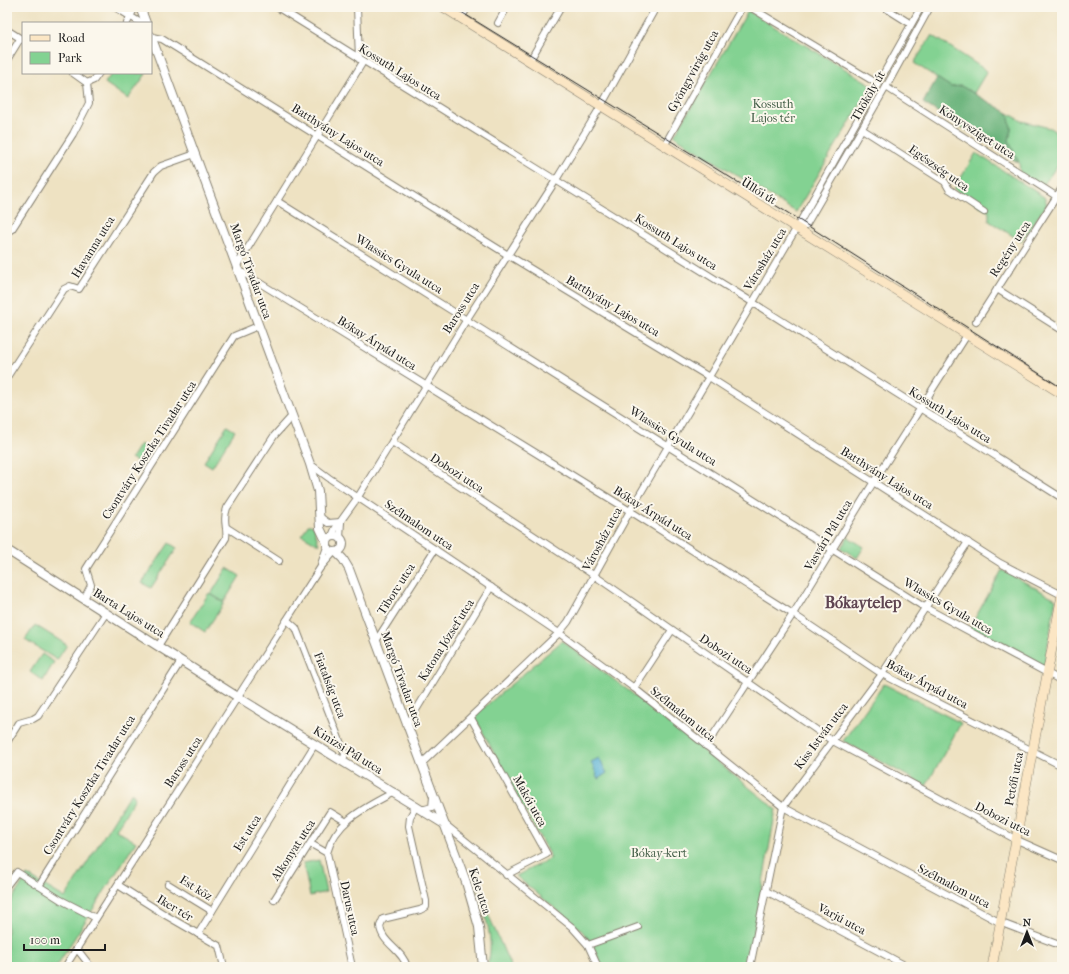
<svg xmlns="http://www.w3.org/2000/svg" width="1069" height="974" font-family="'IM FELL French Canon',serif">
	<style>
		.green { fill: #83d292; stroke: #507757 }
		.forest { fill: #6ab47c; stroke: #43684c }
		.water { fill: #58b2d6; stroke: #3a6779 }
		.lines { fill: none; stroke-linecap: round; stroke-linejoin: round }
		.minor-casing { stroke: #857f6f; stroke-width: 8 }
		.tertiary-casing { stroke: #857f6f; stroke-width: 10 }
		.secondary-casing { stroke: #857f6f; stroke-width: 10 }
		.minor { stroke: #fff; stroke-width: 6 }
		.tertiary { stroke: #fff; stroke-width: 8 }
		.secondary { stroke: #fbe6c4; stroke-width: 9 }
		.tram { stroke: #1c1c1c; stroke-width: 1 }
		.labels { text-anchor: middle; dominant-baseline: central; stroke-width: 4; stroke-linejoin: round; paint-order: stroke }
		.street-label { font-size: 12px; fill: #1c1c1c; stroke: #fbf7ec }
		.park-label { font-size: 12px; fill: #405c45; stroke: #fbf7ec }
		.district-label { font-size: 16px; font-weight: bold; fill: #5f4552; stroke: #fbf7ec }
	</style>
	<rect width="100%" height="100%" fill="#fbf7ec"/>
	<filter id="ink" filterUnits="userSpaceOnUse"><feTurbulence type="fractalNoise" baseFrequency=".025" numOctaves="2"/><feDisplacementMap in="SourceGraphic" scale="8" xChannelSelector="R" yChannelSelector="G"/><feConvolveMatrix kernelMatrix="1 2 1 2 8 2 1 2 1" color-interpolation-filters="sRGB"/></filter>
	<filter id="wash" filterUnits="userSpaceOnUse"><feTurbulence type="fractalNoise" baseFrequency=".012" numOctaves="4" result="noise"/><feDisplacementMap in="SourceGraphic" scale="16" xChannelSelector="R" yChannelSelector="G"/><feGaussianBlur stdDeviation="0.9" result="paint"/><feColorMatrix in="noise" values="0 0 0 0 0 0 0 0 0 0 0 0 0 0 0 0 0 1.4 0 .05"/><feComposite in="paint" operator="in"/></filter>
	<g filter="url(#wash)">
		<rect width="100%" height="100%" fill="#eee2c2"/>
		<g class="green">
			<polygon points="748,11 872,85 796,212 674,136"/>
			<polygon points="932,35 987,71 974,93 961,86 951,87 914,63"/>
			<polygon points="112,73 145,73 146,74 128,99 105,83"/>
			<polygon points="1008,113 1022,121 1050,128 1062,136 1062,159 1042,187 1020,173 1019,163 1009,141 1011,128"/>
			<polygon points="976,153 1044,197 1047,204 1021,241 989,221 989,212 954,189"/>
			<polygon points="227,426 235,431 212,467 204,462"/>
			<polygon points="140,444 150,450 142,464 131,458"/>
			<polygon points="308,525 311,525 314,527 319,545 302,535"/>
			<polygon points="848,537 864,547 857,558 841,548"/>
			<polygon points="169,543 177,548 151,588 142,583"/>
			<polygon points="227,568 240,576 224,602 211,594"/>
			<polygon points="1002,570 1056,599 1044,667 969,629"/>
			<polygon points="209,593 224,603 205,632 190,622"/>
			<polygon points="35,625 67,645 57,660 25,640"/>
			<polygon points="562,641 629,691 776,809 753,938 744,967 602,967 592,943 581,930 516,876 551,858 474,716"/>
			<polygon points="42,654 54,662 43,681 30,672"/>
			<polygon points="884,684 961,723 926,786 843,741"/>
			<polygon points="130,794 133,794 135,798 116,830 136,842 56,967 7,967 7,908 27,875 65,898"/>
			<polygon points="319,860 326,892 310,896 303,863"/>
			<path d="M476 886 511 967H487C496 940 484 912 476 886Z"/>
		</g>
		<polygon class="forest" points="937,78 951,87 961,86 1008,113 1011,128 1009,141 1019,163 923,103"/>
		<polygon class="water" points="599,758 607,773 598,779 596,776 597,775 591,762"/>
	</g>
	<g filter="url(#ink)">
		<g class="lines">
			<g class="minor-casing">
				<g id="minor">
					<polyline points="115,7 141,23"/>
					<polyline points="277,7 752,302 1062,498"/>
					<polyline points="357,7 359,59"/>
					<polyline points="750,7 878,84"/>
					<polyline points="884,7 911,24"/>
					<polyline points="461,18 468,7"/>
					<polyline points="127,23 135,7"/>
					<polyline points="498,23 507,7"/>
					<polyline points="7,30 23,40"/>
					<polyline points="152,37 162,39 508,255 709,377 1000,563 1062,595"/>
					<polyline points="7,60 20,39"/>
					<polyline points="529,62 561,7"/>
					<polyline points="73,73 87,83"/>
					<polyline points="87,83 94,80 99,73"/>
					<polyline points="886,87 1056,196"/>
					<polyline points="601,106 656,7"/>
					<polyline points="862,129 945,182 949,189 984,212"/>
					<polyline points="664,146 742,7"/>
					<polyline points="277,201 924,607 1062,681"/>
					<polyline points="796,229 806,225 886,87 930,7"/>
					<polyline points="7,232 12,229 73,134 89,103 87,83"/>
					<polyline points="236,267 363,62"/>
					<polyline points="237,269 630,511 793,614 882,674 1062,766"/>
					<polyline points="997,289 1062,330"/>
					<polyline points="976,322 1062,188"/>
					<polyline points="7,377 64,289 70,286 79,289 154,172 161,166 195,154"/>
					<polyline points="392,442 595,576 831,740 1015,839 1062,860"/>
					<polyline points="310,464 329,478 559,633 634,688 783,807 999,922 1062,946"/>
					<polyline points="320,517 328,523 341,522"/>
					<polyline points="226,527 279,561"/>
					<polyline points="332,536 335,529 358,497 467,319 556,180 601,106"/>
					<polyline points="340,538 341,522"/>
					<polyline points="321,564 327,547"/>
					<polyline points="84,599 91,585 86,569 234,336 258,326"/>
					<polyline points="287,620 296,628 345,754 343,761"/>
					<polyline points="376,641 435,549"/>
					<path d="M158 646 226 538C228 526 222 522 227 508L274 436 292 416"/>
					<polyline points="634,688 672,630"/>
					<polyline points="471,718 547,854 506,875"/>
					<polyline points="407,725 491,587"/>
					<polyline points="7,742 19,723 33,719 38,716 106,613"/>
					<polyline points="706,746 793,614 873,483 967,335"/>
					<polyline points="421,764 559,633 568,622 630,511 796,229 921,7"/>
					<polyline points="420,809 425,809 432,807 433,797"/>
					<polyline points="446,825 572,927 588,945 598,967"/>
					<polyline points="311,844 327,853"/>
					<polyline points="168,884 212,911"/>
					<polyline points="7,885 17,872 61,900 96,918"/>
					<polyline points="118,885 167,916 219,946 224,967"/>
					<polyline points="39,886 181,661"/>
					<polyline points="766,891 908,967"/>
					<polyline points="274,900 330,812 345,821"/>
					<polyline points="198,934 315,744"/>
					<polyline points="588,945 638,927"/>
					<polyline points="77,949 91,967"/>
					<polyline points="65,967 320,568 334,552"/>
					<path d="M352 967 327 853C336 820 367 807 394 792"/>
					<path d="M407 967C403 950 381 943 380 926L383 919 387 918 420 910 426 907V901L409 826 410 817 416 806"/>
					<polyline points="750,967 783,807 882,674 968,542"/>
				</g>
			</g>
			<g class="tertiary-casing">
				<g id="tertiary">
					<polyline points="140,7 146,23"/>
					<polyline points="151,36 310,464 318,491 320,528 327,543"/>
					<circle cx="335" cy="544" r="8"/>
					<polyline points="7,550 233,694 444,824"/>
					<polyline points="336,552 343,559 349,569 466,882 479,927 483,967"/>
				</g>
			</g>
			<g class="secondary-casing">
				<g id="secondary">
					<polyline points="443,7 1062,394"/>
					<polyline points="992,967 1062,595"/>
				</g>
			</g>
			<use href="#minor" class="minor"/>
			<use href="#tertiary" class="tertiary"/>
			<use href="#secondary" class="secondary"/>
			<polyline class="tram" points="453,7 788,213 1062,388"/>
		</g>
	</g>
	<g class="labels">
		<g class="street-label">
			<text transform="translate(693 71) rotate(-61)">Gyöngyvirág utca</text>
			<text transform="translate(400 72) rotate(32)">Kossuth Lajos utca</text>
			<text transform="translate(868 96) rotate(-60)">Thököly út</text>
			<text transform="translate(977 132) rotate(33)">Könyvsziget utca</text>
			<text transform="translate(338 135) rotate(32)">Batthyány Lajos utca</text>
			<text transform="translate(939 168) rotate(35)">Egészség utca</text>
			<text transform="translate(759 191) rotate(32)">Üllői út</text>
			<text transform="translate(676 242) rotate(32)">Kossuth Lajos utca</text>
			<text transform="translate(93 247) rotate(-58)">Havanna utca</text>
			<text transform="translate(1010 249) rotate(-57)">Regény utca</text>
			<text transform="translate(765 259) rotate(-59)">Városház utca</text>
			<text transform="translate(399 264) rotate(32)">Wlassics Gyula utca</text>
			<text transform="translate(251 271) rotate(70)">Margó Tivadar utca</text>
			<text transform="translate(613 306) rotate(31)">Batthyány Lajos utca</text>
			<text transform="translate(461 308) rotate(-58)">Baross utca</text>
			<text transform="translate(377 343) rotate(32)">Bókay Árpád utca</text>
			<text transform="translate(950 415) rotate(32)">Kossuth Lajos utca</text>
			<text transform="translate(673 436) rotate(32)">Wlassics Gyula utca</text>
			<text transform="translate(149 450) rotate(-57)">Csontváry Kosztka Tivadar utca</text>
			<text transform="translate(457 473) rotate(33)">Dobozi utca</text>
			<text transform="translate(887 478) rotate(32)">Batthyány Lajos utca</text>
			<text transform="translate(653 513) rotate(32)">Bókay Árpád utca</text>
			<text transform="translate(419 525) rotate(34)">Szélmalom utca</text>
			<text transform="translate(828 535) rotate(-59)">Vasvári Pál utca</text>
			<text transform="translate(602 539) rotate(-62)">Városház utca</text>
			<text transform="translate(396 589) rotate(-57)">Tiborc utca</text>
			<text transform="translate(948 606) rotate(30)">Wlassics Gyula utca</text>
			<text transform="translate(129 613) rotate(32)">Barta Lajos utca</text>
			<text transform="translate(446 640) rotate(-58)">Katona József utca</text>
			<text transform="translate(726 654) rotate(34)">Dobozi utca</text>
			<text transform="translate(402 679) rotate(70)">Margó Tivadar utca</text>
			<text transform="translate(927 684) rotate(28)">Bókay Árpád utca</text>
			<text transform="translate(330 685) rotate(69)">Fiatalság utca</text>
			<text transform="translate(683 714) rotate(39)">Szélmalom utca</text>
			<text transform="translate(821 736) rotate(-53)">Kiss István utca</text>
			<text transform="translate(348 750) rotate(32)">Kinizsi Pál utca</text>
			<text transform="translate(183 762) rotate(-57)">Baross utca</text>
			<text transform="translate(1014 779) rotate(-79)">Petőfi utca</text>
			<text transform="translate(89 785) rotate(-58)">Csontváry Kosztka Tivadar utca</text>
			<text transform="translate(530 801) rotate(61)">Makói utca</text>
			<text transform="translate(1003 819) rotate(27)">Dobozi utca</text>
			<text transform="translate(247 833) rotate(-58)">Est utca</text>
			<text transform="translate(293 850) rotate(-57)">Alkonyat utca</text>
			<text transform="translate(954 886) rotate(28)">Szélmalom utca</text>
			<text transform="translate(196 888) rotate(32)">Est köz</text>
			<text transform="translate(480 891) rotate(72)">Kele utca</text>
			<text transform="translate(175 908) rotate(31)">Iker tér</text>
			<text transform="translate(350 908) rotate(78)">Darus utca</text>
			<text transform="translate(842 919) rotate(28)">Varjú utca</text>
		</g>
		<g class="park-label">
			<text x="773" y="104">Kossuth<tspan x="773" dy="14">Lajos tér</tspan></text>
			<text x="659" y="853">Bókay-kert</text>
		</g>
		<g class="district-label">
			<text x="863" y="602">Bókaytelep</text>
		</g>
	</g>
	<rect width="1069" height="974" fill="none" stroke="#fbf7ec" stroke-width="24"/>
	<rect x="22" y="22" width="130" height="52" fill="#fbf7ec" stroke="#a29f99"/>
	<rect x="30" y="35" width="20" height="6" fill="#fbe6c4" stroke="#a29f99"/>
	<text x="58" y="42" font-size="12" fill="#1c1c1c">Road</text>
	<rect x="30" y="52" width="20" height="12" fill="#83d292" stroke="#a29f99"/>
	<text x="58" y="62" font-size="12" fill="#1c1c1c">Park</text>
	<g transform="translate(1027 932)" stroke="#fbf7ec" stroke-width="3" paint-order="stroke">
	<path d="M0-3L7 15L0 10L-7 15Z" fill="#1c1c1c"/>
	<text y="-6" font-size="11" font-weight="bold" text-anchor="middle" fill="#1c1c1c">N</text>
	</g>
	<path d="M24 944v6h81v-6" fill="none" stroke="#1c1c1c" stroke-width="2"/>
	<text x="30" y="944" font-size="12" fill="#1c1c1c" stroke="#fbf7ec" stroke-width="3" paint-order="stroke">100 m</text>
</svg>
